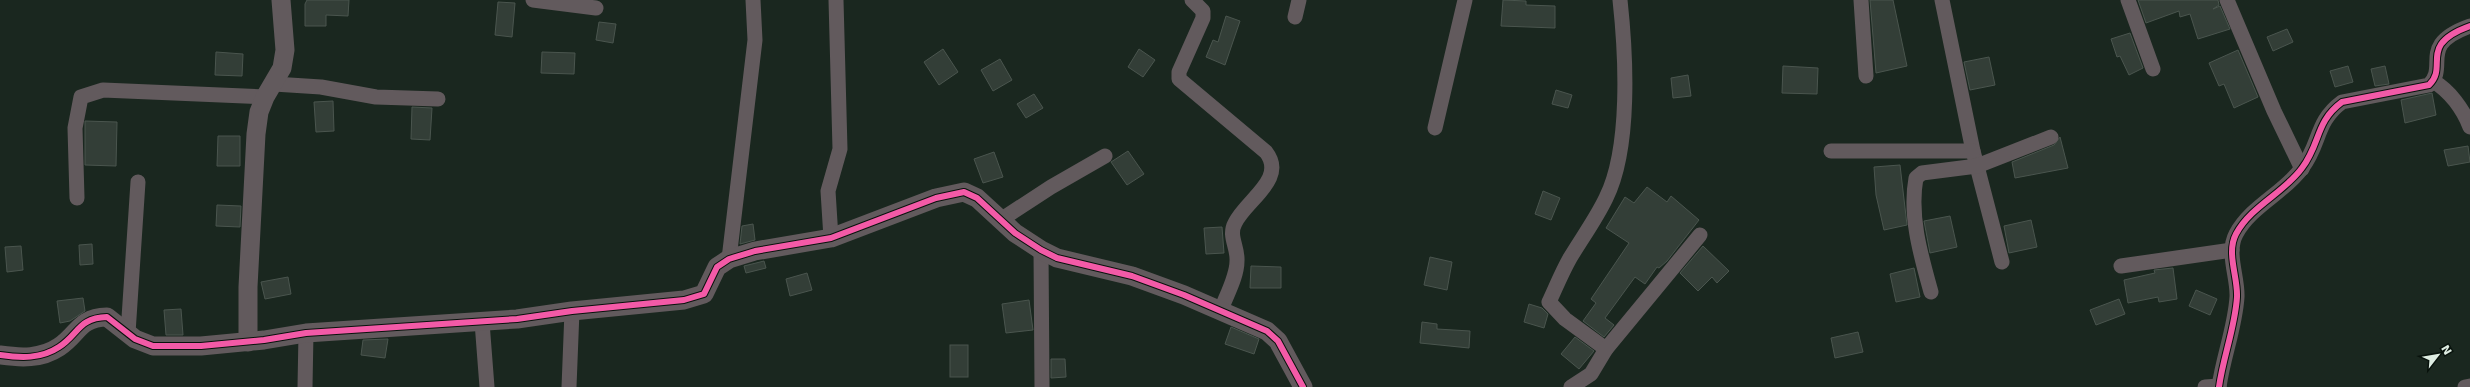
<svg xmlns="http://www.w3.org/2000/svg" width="2470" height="387" font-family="'DejaVu Sans',sans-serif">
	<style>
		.building { fill: #333e37; stroke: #4a554e }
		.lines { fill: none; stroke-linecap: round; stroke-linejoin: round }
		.minor { stroke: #625a5d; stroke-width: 15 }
		.tertiary { stroke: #625a5d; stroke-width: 19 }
		.cycleway-casing { stroke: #08120c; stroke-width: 8 }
		.cycleway { stroke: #f35aa7; stroke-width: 6 }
	</style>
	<rect width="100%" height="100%" fill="#1a271f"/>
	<g class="building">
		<polygon points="307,0 349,0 348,16 326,15 326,26 305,26 305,4"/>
		<polygon points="1503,0 1526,1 1526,5 1555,6 1555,28 1501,26"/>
		<polygon points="1870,0 1893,0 1907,66 1876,73"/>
		<polygon points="2138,0 2218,0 2219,5 2213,9 2220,6 2230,29 2198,39 2190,14 2180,17 2179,11 2146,23"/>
		<polygon points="498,2 515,3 512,37 495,35"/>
		<polygon points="1226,16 1240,21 1225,65 1206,57 1213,40 1218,42"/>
		<polygon points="599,22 616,24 613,43 596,40"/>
		<polygon points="2287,29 2293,42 2273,51 2267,37"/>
		<polygon points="2130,33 2143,68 2129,75 2120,56 2117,57 2111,39"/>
		<polygon points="943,49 958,72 939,85 924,62"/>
		<polygon points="1139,49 1155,60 1143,77 1128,67"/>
		<polygon points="2238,50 2258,97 2234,108 2224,84 2219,86 2209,63"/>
		<polygon points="216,52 243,54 242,76 215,75"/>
		<polygon points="542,52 575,53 574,74 541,73"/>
		<polygon points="1989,57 1995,85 1970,90 1964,62"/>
		<polygon points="1000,59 1012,80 993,91 981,70"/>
		<polygon points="1783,66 1818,68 1817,94 1782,93"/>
		<polygon points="2348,66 2353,82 2335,87 2330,71"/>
		<polygon points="2385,66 2389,84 2375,86 2371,69"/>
		<polygon points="1688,75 1691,96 1673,98 1671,78"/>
		<polygon points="1556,90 1572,95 1568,108 1552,104"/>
		<polygon points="2432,93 2436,115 2405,123 2401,100"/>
		<polygon points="1034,94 1043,108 1026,118 1017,104"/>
		<polygon points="333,101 334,131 316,132 314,102"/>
		<polygon points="412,107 432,108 430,140 411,139"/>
		<polygon points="85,121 117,122 116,166 85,165"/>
		<polygon points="218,136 240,136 240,166 217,166"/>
		<polygon points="2060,137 2068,168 2015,178 2012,162 2054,145"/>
		<polygon points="2468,146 2470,162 2448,166 2444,150"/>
		<polygon points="1128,151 1144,174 1127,185 1111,162"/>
		<polygon points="994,152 1003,177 983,183 974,159"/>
		<polygon points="1900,165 1907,225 1884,230 1876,195 1874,167"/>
		<polygon points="1647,187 1667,202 1671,196 1699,220 1667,261 1659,268 1657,267 1645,284 1635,277 1605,318 1614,325 1604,337 1583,321 1596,303 1591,299 1629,243 1606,228 1625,197 1634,203"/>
		<polygon points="1543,191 1560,198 1551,220 1535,214"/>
		<polygon points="217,205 241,206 240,227 216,226"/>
		<polygon points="1950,216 1957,247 1930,253 1924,221"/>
		<polygon points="2031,220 2037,247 2009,253 2004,226"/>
		<polygon points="753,224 755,240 740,244 742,226"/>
		<polygon points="1222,227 1224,253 1206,254 1204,228"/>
		<polygon points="92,244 93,264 80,265 79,245"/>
		<polygon points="21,246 23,270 7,272 5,247"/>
		<polygon points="1703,246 1729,271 1717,283 1712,277 1698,291 1680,273"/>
		<polygon points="1430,257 1452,262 1447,290 1424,285"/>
		<polygon points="764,261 766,268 746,273 744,266"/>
		<polygon points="1251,266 1281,267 1281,288 1250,288"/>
		<polygon points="1914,268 1920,297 1896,302 1890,274"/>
		<polygon points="2173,268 2177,299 2159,302 2158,297 2128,303 2124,280 2155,273 2154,270"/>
		<polygon points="807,273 812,290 790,296 786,279"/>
		<polygon points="288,277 291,294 265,299 261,282"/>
		<polygon points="2196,290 2217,299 2210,315 2189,306"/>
		<polygon points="83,298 85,311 70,321 60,323 57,301"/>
		<polygon points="2119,299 2125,314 2096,325 2090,310"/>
		<polygon points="1029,300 1033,330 1006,333 1002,304"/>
		<polygon points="1529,304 1542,308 1548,314 1544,328 1524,322"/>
		<polygon points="181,309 183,335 166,335 164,310"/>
		<polygon points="1422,322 1437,324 1437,329 1470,331 1469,348 1420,343"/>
		<polygon points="1231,327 1259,339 1254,354 1225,344"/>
		<polygon points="1858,332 1863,352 1835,358 1831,338"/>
		<polygon points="1575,337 1594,351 1579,369 1561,354"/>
		<polygon points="388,339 385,358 361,355 363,340"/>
		<rect x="950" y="345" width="18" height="32"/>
		<polygon points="1051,359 1065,359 1066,377 1051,378"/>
	</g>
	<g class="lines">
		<g class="minor">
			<polyline points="533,0 596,8"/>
			<path d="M1192 0 1203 11V18L1179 72V79L1266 152C1287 179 1246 200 1235 223 1228 236 1238 247 1237 261 1237 277 1226 296 1221 310"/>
			<polyline points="1861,0 1866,76"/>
			<polyline points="1942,0 1973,151 2002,262"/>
			<polyline points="2128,0 2153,69"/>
			<polyline points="2227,0 2274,111 2302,169"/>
			<polyline points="1295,17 1299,0"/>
			<path d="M2433 81C2450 91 2463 109 2470 127"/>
			<polyline points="274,84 321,87 376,97 438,99"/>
			<polyline points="1435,128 1465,0"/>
			<polyline points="1831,151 1973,151"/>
			<polyline points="77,198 75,128 81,97 103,90 265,97"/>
			<polyline points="1002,219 1051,187 1105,156"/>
			<polyline points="831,238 828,191 840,149 836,0"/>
			<polyline points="1041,250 1042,387"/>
			<polyline points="729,259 755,40 753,0"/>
			<polyline points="2121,266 2232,250"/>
			<path d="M1931 292C1921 256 1909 216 1916 178L1922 173 1977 166 2051 137"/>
			<polyline points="482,322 487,387"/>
			<polyline points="128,333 138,182"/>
			<path d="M1606 349 1565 319 1549 302C1556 287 1562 272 1570 258 1582 238 1596 219 1606 198 1631 148 1626 55 1620 0"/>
			<polyline points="305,387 306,333"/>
			<polyline points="569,387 572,311"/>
			<polyline points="1571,387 1591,374 1606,349 1700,235"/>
			<polyline points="2205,387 2219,386"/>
			<path d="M2219 387C2223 357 2235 328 2237 297 2238 277 2226 253 2236 234 2251 206 2284 193 2302 168 2321 143 2315 122 2342 102L2429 85C2449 66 2417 45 2470 26"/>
			<polyline points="2465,387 2470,386"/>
		</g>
		<g class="tertiary">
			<polyline points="248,342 248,287 256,134 259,112 265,97 282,68 285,50 281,0"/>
			<path d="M0 355C21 358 41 359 59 347 79 334 78 318 107 317L135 339 153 346H201L264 340 306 333 517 319 572 311 684 300 704 294 717 267 729 259 755 251 831 238 936 198 964 192 977 198 1015 233 1041 250 1057 258 1132 276 1184 295 1267 331 1278 341 1303 387"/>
		</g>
		<g class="cycleway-casing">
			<g id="cycleway">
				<path d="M0 355C21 358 41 359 59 347 79 334 78 318 107 317L135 339 153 346H201L264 340 306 333 517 319 572 311 684 300 704 294 717 267 729 259 755 251 831 238 936 198 964 192 977 198 1015 233 1041 250 1057 258 1132 276 1184 295 1267 331 1278 341 1303 387"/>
				<path d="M2219 387C2223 357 2235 328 2237 297 2238 277 2226 253 2236 234 2251 206 2284 193 2302 168 2321 143 2315 122 2342 102L2429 85C2449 66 2417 45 2470 26"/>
			</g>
		</g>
		<use href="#cycleway" class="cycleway"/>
	</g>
	<g transform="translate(2438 355) rotate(59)" stroke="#08120c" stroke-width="3" paint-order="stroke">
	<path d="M0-3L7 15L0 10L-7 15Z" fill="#deede2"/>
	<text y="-6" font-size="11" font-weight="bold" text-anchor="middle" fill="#deede2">N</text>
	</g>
</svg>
